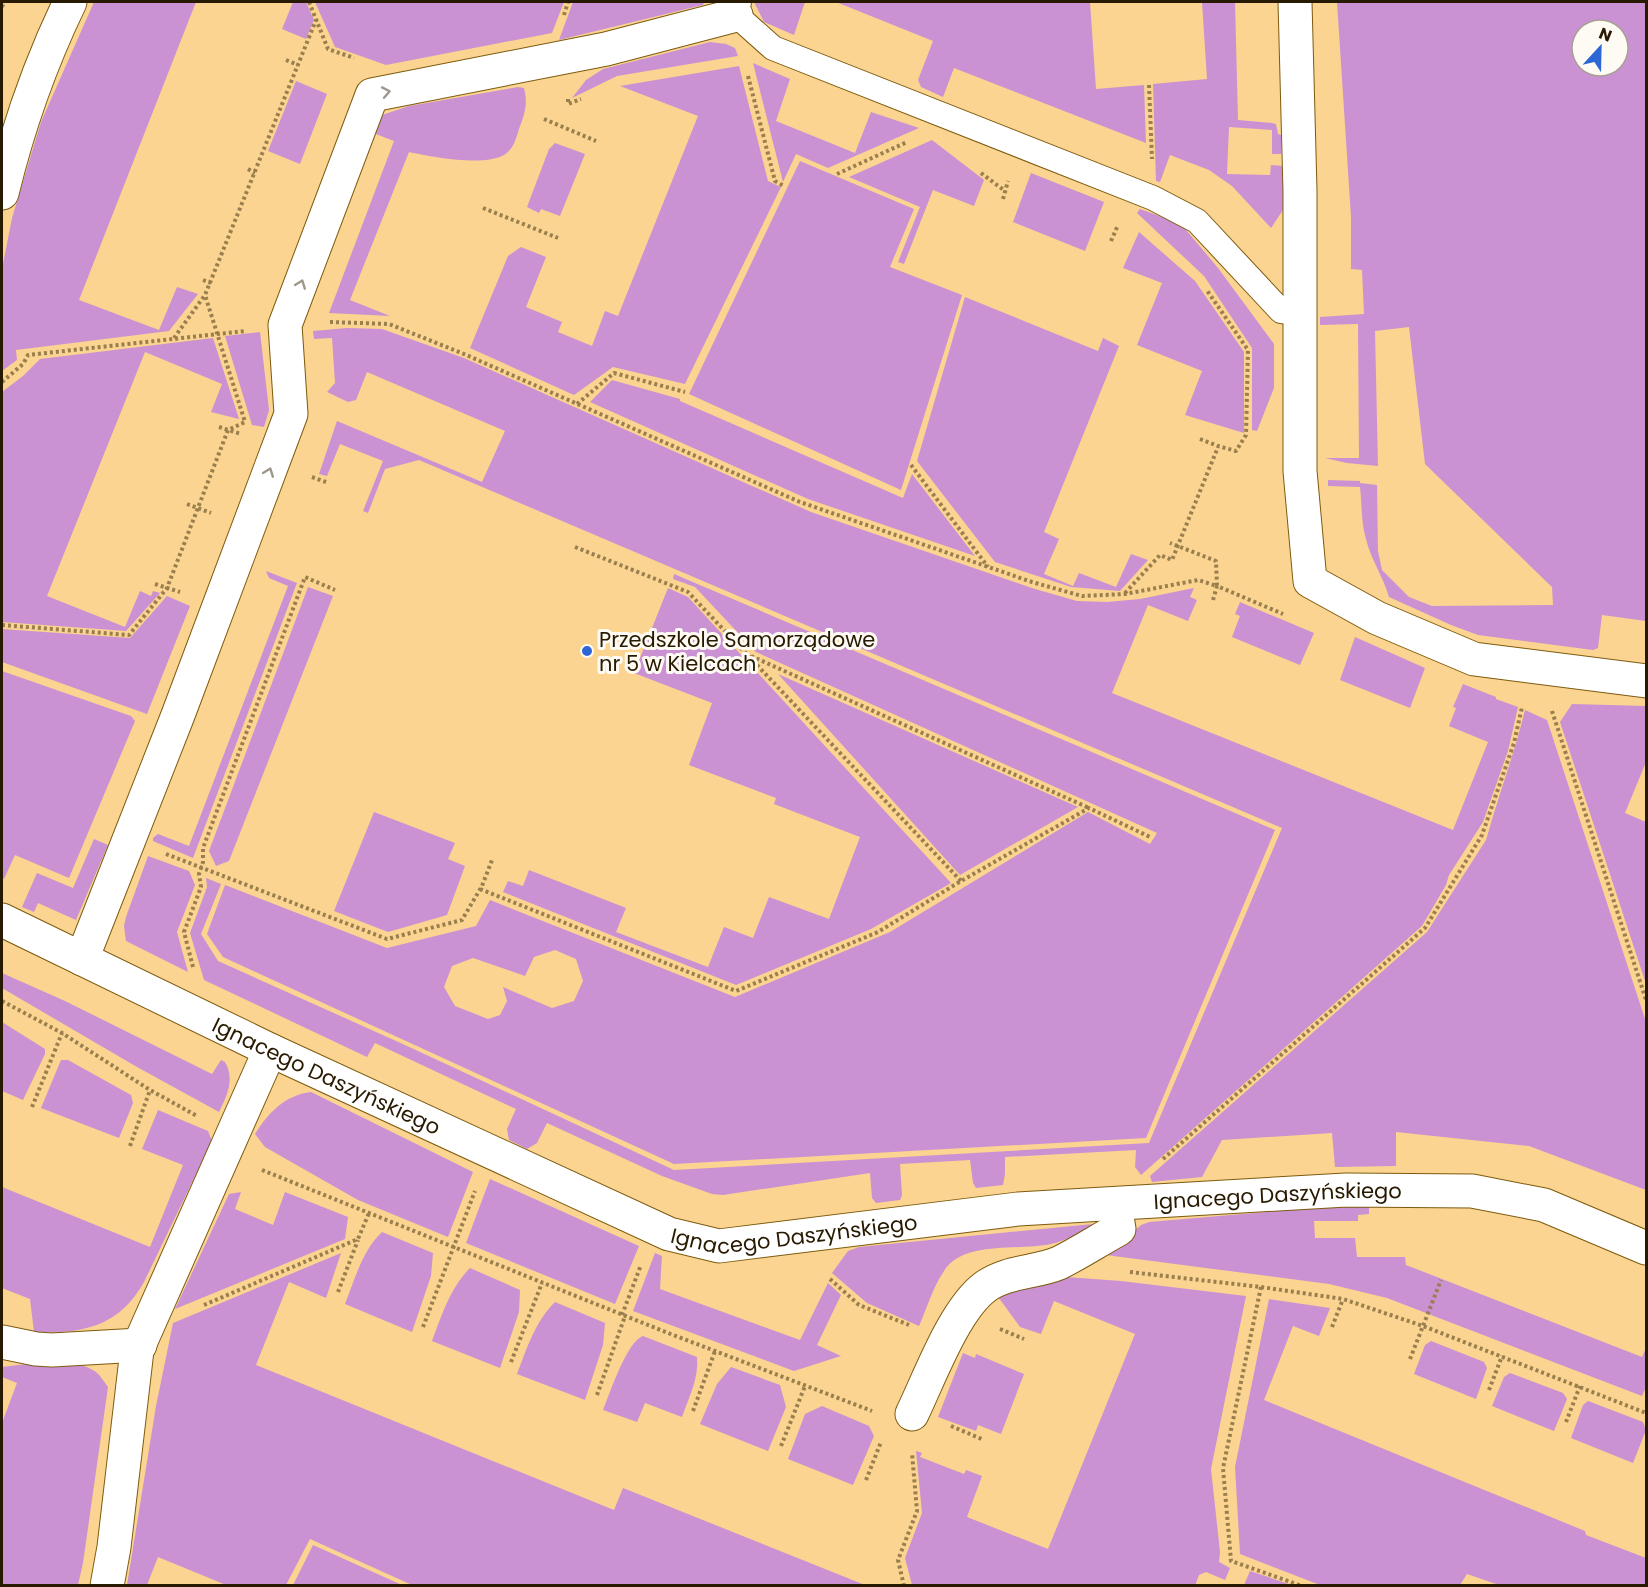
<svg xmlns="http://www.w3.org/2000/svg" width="1648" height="1587" font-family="Poppins,sans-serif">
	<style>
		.green { fill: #ca92d3; fill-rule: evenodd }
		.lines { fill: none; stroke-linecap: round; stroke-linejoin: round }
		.lane-casing { stroke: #7d5b0e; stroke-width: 26 }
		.street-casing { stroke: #7d5b0e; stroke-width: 35 }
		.path { stroke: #9a7f4e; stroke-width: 4; stroke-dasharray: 3 3; stroke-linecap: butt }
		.lane { stroke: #fff; stroke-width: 24 }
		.street { stroke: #fff; stroke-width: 33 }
		.oneway { stroke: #9e988c }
		.poi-dot { fill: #2c67d5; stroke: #fefaf4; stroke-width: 2 }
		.labels { text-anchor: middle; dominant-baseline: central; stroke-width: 6; stroke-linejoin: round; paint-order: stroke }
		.poi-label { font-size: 21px; fill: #281a00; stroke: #fefaf4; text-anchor: start }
		.street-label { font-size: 21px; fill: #281a00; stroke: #fefaf4 }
	</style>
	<rect width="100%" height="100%" fill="#fad490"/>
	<g class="green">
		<polygon points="94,2 196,2 79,300 159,330 177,287 198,294 169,331 16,350 17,360 2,371 2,269 12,218 41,122"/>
		<polygon points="293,2 306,2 314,20 306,39 282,29"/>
		<polygon points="315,2 545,3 564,2 552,33 386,65 335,47"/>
		<polygon points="573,2 704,2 703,5 559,40"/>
		<polygon points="754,2 805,2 794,35 764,22"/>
		<polygon points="836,2 1090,2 1096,89 1144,85 1146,143 954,68 943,97 921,87 918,80 933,41"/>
		<polygon points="1202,2 1235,2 1238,120 1272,123 1276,124 1278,134 1281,135 1281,154 1272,154 1272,130 1229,127 1227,174 1270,175 1271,165 1284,166 1285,207 1271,228 1232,186 1209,170 1170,155 1160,182 1156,181 1153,84 1207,79"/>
		<path d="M1337 2H1646V621L1602 615 1598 648 1593 650 1478 635 1451 625 1389 597C1383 576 1371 560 1366 539 1361 523 1362 504 1360 487L1328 486V480L1360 481V483L1377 485 1378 551 1382 570 1409 597 1432 606 1553 605 1552 587 1425 464 1409 327 1375 331 1378 466 1347 463 1325 458H1359L1358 324 1320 325V317L1364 314 1362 270 1351 269V217ZM1582 30H1618V66H1582Z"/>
		<polygon points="710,42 726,44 735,48 738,56 617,76 572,98 586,80 603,69"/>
		<polygon points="753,63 790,79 776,121 855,153 871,112 919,128 828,168 796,154 783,182"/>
		<polygon points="739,66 768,181 781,187 685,384 613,367 574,395 470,348 508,256 521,247 546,257 526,307 562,322 558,332 592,346 605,311 618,316 698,116 620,86"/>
		<polygon points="296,81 327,94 300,164 268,151"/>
		<path d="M518 87 524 88C528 104 525 113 519 129 516 139 513 151 502 156 481 166 432 157 409 152L350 300 390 316 329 313 394 141 368 131 378 118 385 114 409 106Z"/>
		<polygon points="932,140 984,180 974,206 933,190 904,264 898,262 920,207 849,177"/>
		<polygon points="555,143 585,154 560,216 541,209 539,213 527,207 549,149"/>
		<polygon points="800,161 914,209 890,267 962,295 901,490 689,394"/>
		<polygon points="1031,173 1104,202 1085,251 1013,222"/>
		<polygon points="1140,209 1181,224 1218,268 1274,344 1274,388 1257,431 1252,430 1252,348 1204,276 1137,213"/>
		<polygon points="1139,232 1195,281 1244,352 1244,433 1185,415 1202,371 1137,345 1162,283 1123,268"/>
		<polygon points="965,297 1098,351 1103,338 1119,346 1044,532 1059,539 1044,574 1073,586 1079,573 1116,587 1131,554 1148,560 1120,591 1071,587 995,562 917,461"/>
		<polygon points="347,328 382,329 464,358 811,512 1035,589 1077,601 1107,602 1140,599 1194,588 1190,597 1197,600 1188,621 1148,605 1112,693 1453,830 1488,742 1449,726 1456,708 1453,707 1463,684 1496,697 1496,699 1518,707 1508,751 1483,822 1449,875 1446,885 1422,926 1141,1175 1135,1167 1136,1150 1005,1157 1005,1174 1003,1185 976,1188 973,1183 970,1160 900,1164 902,1195 900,1200 876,1203 872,1198 870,1173 723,1195 712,1194 662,1176 547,1123 537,1143 527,1149 509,1140 507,1129 516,1109 375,1043 367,1057 204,980 190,933 207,887 206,878 221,884 201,934 218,961 405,1045 674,1170 1149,1143 1282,828 419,460 385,469 368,513 363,511 383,461 340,444 327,476 319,474 337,421 482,482 505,431 367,372 356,400 348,402 327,392 335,383 332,338 314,339 313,331"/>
		<polygon points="260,332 269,410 264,427 252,425 225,336"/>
		<polygon points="213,338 239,419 211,412 222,384 145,352 47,596 125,627 140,591 151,596 153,591 160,593 126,631 2,622 2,392 23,376 40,359"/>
		<polygon points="612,380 680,399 680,401 903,498 912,474 975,556 808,499 590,402"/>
		<polygon points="266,571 297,583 193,858 153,841 153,838 158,834 189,846 288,586 269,578"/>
		<path d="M674 574 1275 830 1146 1138 674 1164 223 957 207 934 225 885 387 948 476 926 490 900 735 997 890 932 1088 812 1150 844 1157 833 756 652 695 587 673 579ZM555 950 576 959 583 981 574 1001 552 1008 503 987 507 1001 500 1015 488 1019 455 1006 444 987 452 966 473 958 525 976 534 957Z"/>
		<polygon points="308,587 333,596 229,861 216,866 209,851"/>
		<polygon points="668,588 688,597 951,883 871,929 736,985 503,892 508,881 523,886 529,870 626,908 616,932 708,967 724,927 753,938 769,897 829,919 860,837 774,804 776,798 689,765 712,703 634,673"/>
		<polygon points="167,596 190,606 147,714 2,662 2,629 130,638"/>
		<polygon points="1240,602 1314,633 1300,665 1232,637 1240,616 1235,614"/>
		<polygon points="1355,637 1425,668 1410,708 1340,680"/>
		<polygon points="2,671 131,716 135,721 69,878 15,855 4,879 2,877"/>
		<polygon points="778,674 1078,807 960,875"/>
		<polygon points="1572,704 1646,706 1646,762 1625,813 1646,822 1646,984 1560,722"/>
		<path d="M1525 710 1547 720 1646 1022V1190L1529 1146 1396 1132V1166L1335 1167 1332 1133 1222 1140 1202 1177 1152 1182 1150 1176 1427 932 1486 840C1498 797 1514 755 1525 710Z"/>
		<polygon points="374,812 455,843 448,859 465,866 447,915 388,932 334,911"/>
		<polygon points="94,839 108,845 76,920 38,903 34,912 22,907 37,873 73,888"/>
		<polygon points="148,856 189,871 195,885 177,932 188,972 126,941 124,926 126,917"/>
		<path d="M2 973 65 1001 212 1074 221 1060 225 1062C235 1079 227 1096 219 1112L137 1067 2 988Z"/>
		<polygon points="2,1022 45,1049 45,1054 23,1100 2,1091"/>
		<polygon points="61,1060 68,1060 131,1095 133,1103 119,1138 41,1108"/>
		<path d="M311 1092 473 1172 448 1237 358 1200 265 1147 255 1134C268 1113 285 1095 311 1092Z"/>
		<path d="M158 1110 208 1131 212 1141 144 1282C119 1327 82 1334 34 1332L30 1299 2 1288V1187L150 1247 183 1165 142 1149Z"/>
		<polygon points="490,1179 639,1246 615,1304 466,1243"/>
		<polygon points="241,1192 235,1209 273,1225 285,1192 348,1217 345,1239 175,1309 229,1194"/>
		<polygon points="1369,1206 1369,1214 1358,1215 1358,1221 1314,1221 1315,1238 1355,1238 1357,1257 1405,1257 1406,1265 1642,1357 1646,1348 1646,1387 1642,1396 1387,1298 1329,1284 1106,1255 1141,1225 1149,1222 1302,1209"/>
		<path d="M1093 1224C1080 1234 1067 1240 1051 1244 1020 1251 963 1240 944 1271 933 1287 927 1308 919 1326L867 1303 832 1273 848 1251 859 1247Z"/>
		<path d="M382 1232 433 1253 431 1276 412 1332 345 1304C355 1279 362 1251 382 1232Z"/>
		<polygon points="341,1253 326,1298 289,1282 256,1365 614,1510 623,1488 865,1585 412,1585 310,1539 286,1585 226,1585 158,1557 147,1585 127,1585 156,1406 173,1323"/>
		<polygon points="655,1253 662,1256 660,1289 800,1340 828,1283 841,1295 817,1345 841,1356 794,1371 633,1311"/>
		<path d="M470 1268 520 1290 519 1312 500 1368 432 1341C442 1315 450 1288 470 1268Z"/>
		<polygon points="1066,1277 1121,1281 1246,1296 1211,1469 1220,1552 1219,1562 1230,1568 1225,1580 1206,1572 1199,1575 1195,1586 912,1585 905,1558 922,1513 916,1451 922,1453 920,1457 964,1474 966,1470 982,1476 967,1517 1048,1549 1135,1334 1054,1301 1041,1334 1020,1327 996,1294"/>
		<polygon points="1269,1299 1330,1308 1319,1336 1293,1326 1264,1400 1585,1531 1586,1535 1646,1558 1646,1585 1499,1585 1467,1574 1460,1585 1320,1585 1240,1554 1235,1467"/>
		<path d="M555 1302 605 1323 603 1345 585 1400 517 1374C527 1348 535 1322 555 1302Z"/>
		<path d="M643 1336 697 1357C699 1378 689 1397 682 1417L645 1403 637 1422 603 1410C610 1393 627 1341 643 1336Z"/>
		<polygon points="1431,1341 1484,1362 1487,1368 1476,1399 1414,1374 1425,1345"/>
		<polygon points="963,1353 975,1358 976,1354 1024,1374 1001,1434 978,1425 976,1431 938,1417"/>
		<path d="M34 1363C52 1363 81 1360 96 1372 101 1376 104 1382 108 1387L83 1563 78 1585H2V1423L17 1383 2 1377V1367Z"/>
		<polygon points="731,1367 780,1385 786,1407 768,1451 700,1424 717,1384"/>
		<polygon points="1510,1373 1563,1393 1567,1399 1554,1431 1492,1406 1504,1377"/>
		<polygon points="1588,1401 1643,1422 1646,1430 1633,1463 1571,1438 1583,1405"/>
		<polygon points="822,1406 869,1426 874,1436 853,1485 788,1459 805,1414"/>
		<polygon points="313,1545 402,1585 293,1585"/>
		<polygon points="1250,1571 1292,1585 1244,1585"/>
	</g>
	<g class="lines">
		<g class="lane-casing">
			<polyline id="lane" points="739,2 736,15 773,48 1153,198 1197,221 1281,311 1299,313"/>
		</g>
		<g class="street-casing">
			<g id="street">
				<polyline points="1295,2 1300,191 1300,471 1310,581 1377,618 1474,659 1646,681"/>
				<path d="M2 193C18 127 41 62 70 2"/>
				<path id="s1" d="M2 920 270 1050 669 1234 719 1246 1018 1209 1346 1190 1472 1191 1544 1205 1646 1248"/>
				<polyline points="82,959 178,715 291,414 285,325 372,95 606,49 736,15"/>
				<polyline points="2,1342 36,1349 52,1350 140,1345"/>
				<path d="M912 1414C929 1379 954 1310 985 1287 1007 1271 1035 1273 1059 1263 1079 1253 1099 1240 1119 1229L1115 1204"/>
				<polyline points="107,1586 114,1547 137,1350 270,1050"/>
			</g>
		</g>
		<g class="path">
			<polyline points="309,2 328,49 354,58"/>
			<polyline points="2,7 4,2"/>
			<polyline points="564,15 568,2"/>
			<polyline points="286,60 298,65"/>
			<polyline points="748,76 775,181 784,186"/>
			<polyline points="1149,85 1152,159"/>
			<polyline points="568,99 568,104 581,99"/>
			<polyline points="544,119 596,141"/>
			<polyline points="248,169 255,173"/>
			<polyline points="981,173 1005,191"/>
			<polyline points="837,174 907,142"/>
			<polyline points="1003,199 1008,181"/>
			<polyline points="483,208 558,238"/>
			<polyline points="1111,241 1118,225"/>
			<polyline points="203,280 211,283"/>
			<polyline points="330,322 389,324 464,354 800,502 1032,582 1082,596 1125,594 1198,580 1217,586 1216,561 1170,543"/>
			<polyline points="174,338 205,295 316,20"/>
			<polyline points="2,382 23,364 28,355 245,331"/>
			<polyline points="577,404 614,373 685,392"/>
			<polyline points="219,427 241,434"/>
			<polyline points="1200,439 1218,446 1236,451 1246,435 1248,350 1206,289"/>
			<polyline points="911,465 988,567"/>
			<polyline points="312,477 326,482"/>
			<polyline points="187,504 211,513"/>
			<polyline points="575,547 688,592 961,881"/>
			<polyline points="155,584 180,592"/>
			<polyline points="1125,593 1160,555 1172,560 1218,447"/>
			<polyline points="1213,600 1217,586 1283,614"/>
			<polyline points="2,625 129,635 167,588 228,430 245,422 205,295"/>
			<polyline points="751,656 1089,808"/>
			<polyline points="1552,711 1646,1000"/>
			<polyline points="166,854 387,939 462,920 482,886 492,860"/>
			<polyline points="480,889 736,991 878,932 961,881 1089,808 1150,837"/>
			<polyline points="193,967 184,932 201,887 199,874 203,862 203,848 305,577 335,590"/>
			<polyline points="2,1001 62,1033 150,1090 197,1116"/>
			<polyline points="32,1107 62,1033"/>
			<polyline points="130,1146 150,1090"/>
			<polyline points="1163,1159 1425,928 1482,835 1514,743 1522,707"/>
			<polyline points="262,1170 668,1333 872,1411"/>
			<polyline points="1130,1272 1261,1287 1343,1299 1423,1326 1646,1413"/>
			<polyline points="830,1279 859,1305 909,1325"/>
			<polyline points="1261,1287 1223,1468 1231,1561 1302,1586"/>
			<polyline points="338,1292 358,1240"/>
			<polyline points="204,1305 358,1239 369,1213"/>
			<polyline points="622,1315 641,1265"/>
			<polyline points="423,1327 475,1191"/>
			<polyline points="1332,1327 1343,1299"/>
			<polyline points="1000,1329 1024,1339"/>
			<polyline points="1410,1359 1441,1280"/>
			<polyline points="511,1362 542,1283"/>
			<polyline points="1489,1390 1502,1356"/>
			<polyline points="597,1395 625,1316"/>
			<polyline points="693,1411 715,1351"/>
			<polyline points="1566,1422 1580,1386"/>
			<polyline points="951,1426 984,1440"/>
			<polyline points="781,1446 805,1386"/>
			<polyline points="866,1480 881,1442"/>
			<polyline points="904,1586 898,1560 917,1511 912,1453"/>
		</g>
		<use href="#lane" class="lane"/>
		<use href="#street" class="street"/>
	</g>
	<defs><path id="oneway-chevron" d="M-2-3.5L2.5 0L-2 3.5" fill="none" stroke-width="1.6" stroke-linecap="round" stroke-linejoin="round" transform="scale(1.5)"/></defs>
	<g class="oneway">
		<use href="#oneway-chevron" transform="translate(386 92) rotate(-11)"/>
		<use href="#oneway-chevron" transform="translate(301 284) rotate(-69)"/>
		<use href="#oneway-chevron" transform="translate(269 472) rotate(-69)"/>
	</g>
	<circle class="poi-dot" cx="587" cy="651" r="6"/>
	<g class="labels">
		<g class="poi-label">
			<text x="599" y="639">Przedszkole Samorządowe<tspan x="599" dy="24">nr 5 w Kielcach</tspan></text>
		</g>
		<g class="street-label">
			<text stroke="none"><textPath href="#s1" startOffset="360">Ignacego Daszyńskiego</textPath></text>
			<text stroke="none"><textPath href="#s1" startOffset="1350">Ignacego Daszyńskiego</textPath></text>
			<text stroke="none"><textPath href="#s1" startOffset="864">Ignacego Daszyńskiego</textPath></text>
		</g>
	</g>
	<rect width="1648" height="1587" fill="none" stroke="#281a00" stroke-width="6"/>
	<g transform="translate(1600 48) rotate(22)"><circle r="28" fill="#fefaf4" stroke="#a8a092" stroke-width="1.5"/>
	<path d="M0-4.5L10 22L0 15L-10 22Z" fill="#2c67d5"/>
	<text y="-9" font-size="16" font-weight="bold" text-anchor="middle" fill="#281a00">N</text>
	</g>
</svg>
